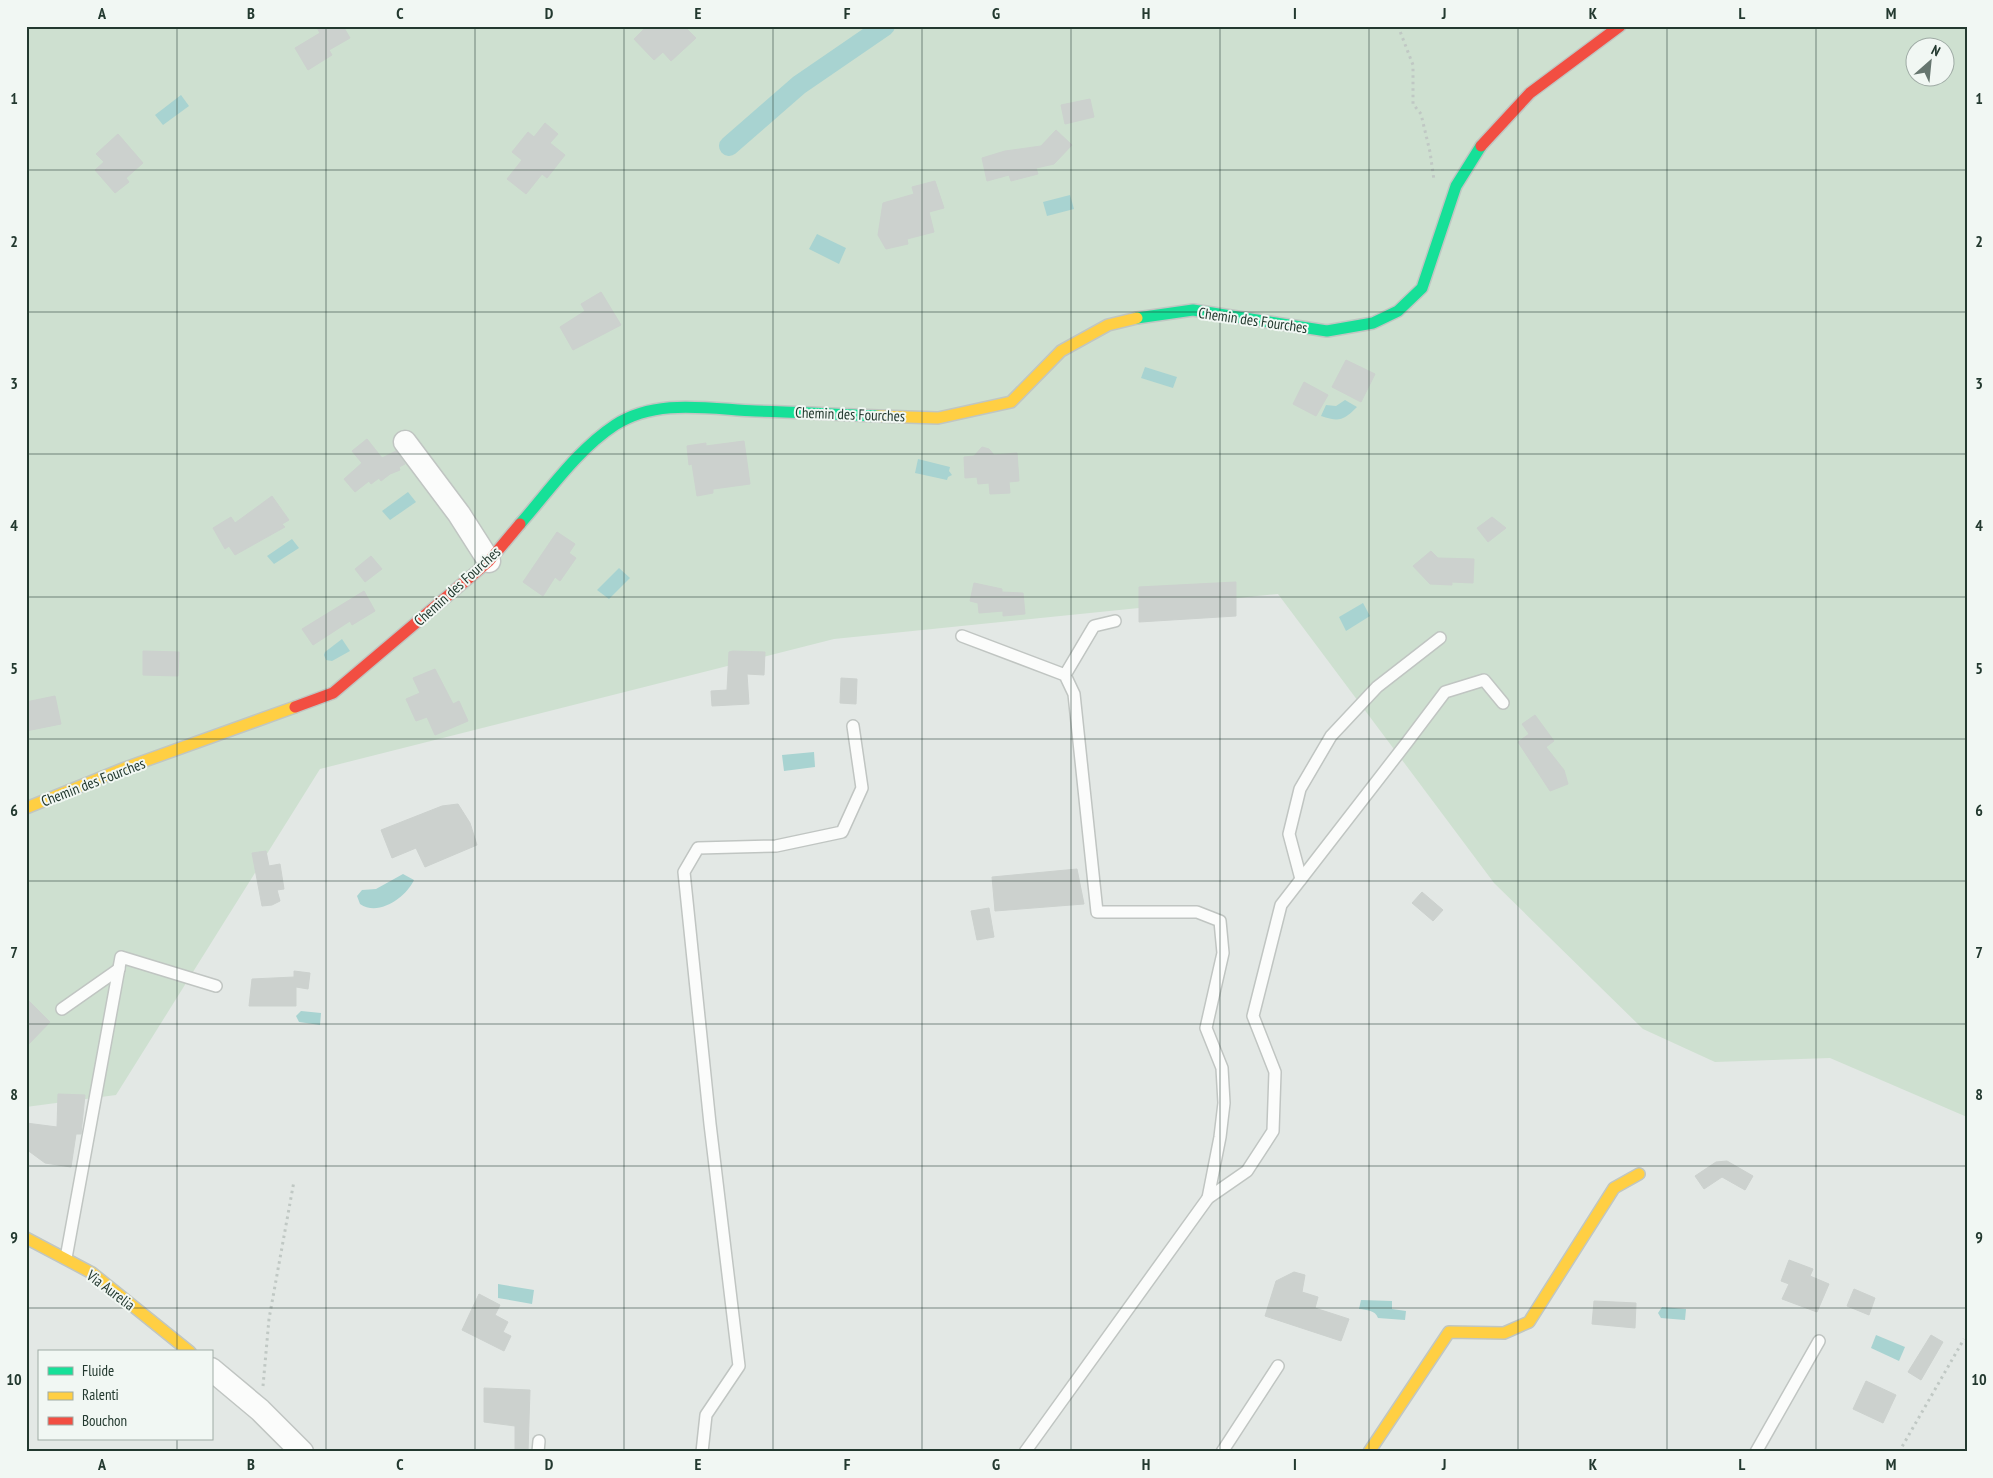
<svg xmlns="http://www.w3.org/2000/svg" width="1993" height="1478" font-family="'PT Sans Narrow',sans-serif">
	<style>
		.green { fill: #cee0d0; fill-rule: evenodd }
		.water { fill: #a8d3d1 }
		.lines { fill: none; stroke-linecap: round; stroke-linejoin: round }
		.canal { stroke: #a8d3d1; stroke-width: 20 }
		.building { fill: #ccd1ce; stroke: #ccd1ce }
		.lane-casing { stroke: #c0c5c2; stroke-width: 14 }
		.street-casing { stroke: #c0c5c2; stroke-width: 25 }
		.fast-casing { stroke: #c0c6c2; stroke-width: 14 }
		.slow-casing { stroke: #c0c6c2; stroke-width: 14 }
		.jam-casing { stroke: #c0c6c2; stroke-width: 14 }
		.path { stroke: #c0c8c4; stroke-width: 3; stroke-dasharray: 2.5 4; stroke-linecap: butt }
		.lane { stroke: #fbfcfb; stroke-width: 11 }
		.street { stroke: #fbfcfb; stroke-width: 22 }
		.fast { stroke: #16e098; stroke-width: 11 }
		.slow { stroke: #ffcf43; stroke-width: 11 }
		.jam { stroke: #f24e42; stroke-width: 11 }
		.grid { fill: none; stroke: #23392f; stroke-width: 1; stroke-opacity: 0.55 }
		.labels { text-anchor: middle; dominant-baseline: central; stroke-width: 4; stroke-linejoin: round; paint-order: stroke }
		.street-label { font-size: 15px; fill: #23392f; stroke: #f1f7f3 }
		.neatline { fill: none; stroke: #23392f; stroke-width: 2 }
		.grid-label { font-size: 16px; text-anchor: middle; font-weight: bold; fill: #23392f }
	</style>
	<rect width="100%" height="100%" fill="#e3e8e5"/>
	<path class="green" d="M26 26H1967V1117L1830 1058 1715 1062 1643 1029 1494 883 1278 594 834 639 320 769 116 1095 26 1107ZM1916 48H1946V78H1916Z"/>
	<g class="water">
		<polygon points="181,95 189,106 163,125 155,115"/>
		<polygon points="1070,195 1074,209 1047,216 1043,202"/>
		<polygon points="817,234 846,248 839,264 809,249"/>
		<polygon points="1145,367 1177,377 1173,388 1141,378"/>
		<path d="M1345 400 1357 407C1343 421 1339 422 1321 416L1326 405 1336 406Z"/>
		<polygon points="918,459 950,467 949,471 952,475 948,477 947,480 915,473"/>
		<polygon points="408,492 416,502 390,520 382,511"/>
		<polygon points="292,539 299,548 274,564 267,556"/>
		<polygon points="619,568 630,578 609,599 597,590"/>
		<polygon points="1363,603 1370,616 1346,631 1339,617"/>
		<polygon points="342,639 350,651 332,661 326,660 324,655 325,652"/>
		<polygon points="814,752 815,767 784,771 782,755"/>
		<path d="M403 874 414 880C406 897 379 917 360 904L357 896 362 890 376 889Z"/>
		<polygon points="301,1011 321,1013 320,1025 299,1022 296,1016"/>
		<polygon points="498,1284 534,1290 532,1304 498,1298"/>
		<path d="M1361 1300 1392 1301V1309L1406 1311 1405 1320 1378 1318C1375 1310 1367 1310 1359 1309Z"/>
		<polygon points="1662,1307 1686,1309 1685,1320 1661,1318 1658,1313"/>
		<polygon points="1876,1335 1905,1347 1899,1361 1871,1348"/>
	</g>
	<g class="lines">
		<polyline class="canal" points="729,146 799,85 885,26"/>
	</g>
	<g class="building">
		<polygon points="316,26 343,26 350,38 329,50 332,55 308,70 295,48 320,33"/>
		<polygon points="647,26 684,26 696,38 671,61 663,52 654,60 634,39"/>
		<polygon points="1090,99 1094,117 1065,124 1061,105"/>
		<polygon points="545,123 558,134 550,143 565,155 547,178 542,174 526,194 507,179 522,160 512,152 528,132 534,137"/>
		<polygon points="1056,130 1072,145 1054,164 1036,168 1038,174 1011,181 1009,175 987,181 982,158 1005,151 1041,146"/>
		<polygon points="118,134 143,163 126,178 129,182 115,193 95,170 104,162 96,154"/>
		<polygon points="935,181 944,208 929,212 934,232 907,239 908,244 886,249 878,235 883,203 914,194 912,187"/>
		<polygon points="601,292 621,325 573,350 560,327 585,311 581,304"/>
		<polygon points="1346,360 1375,374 1361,402 1332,387"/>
		<polygon points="1304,382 1328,395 1316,416 1293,404"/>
		<polygon points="367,439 382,458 396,451 405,464 399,467 400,470 390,474 381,481 379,478 371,484 369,481 355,492 344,479 362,463 352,451"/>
		<polygon points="744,441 750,484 713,489 713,493 697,496 692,464 689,465 687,446 706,443 706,446"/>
		<polygon points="982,447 989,449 994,455 1017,453 1019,481 1009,482 1010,493 990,494 989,483 978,484 977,477 965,478 964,457 974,456"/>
		<polygon points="272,496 289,520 282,524 285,527 235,555 229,546 225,549 213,528 231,517 235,523"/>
		<polygon points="1492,517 1506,528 1488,542 1477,528"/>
		<polygon points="557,532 575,544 569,553 576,558 560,581 555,577 543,596 523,582"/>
		<polygon points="1431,551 1438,558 1474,559 1473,583 1452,582 1452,585 1430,584 1413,566"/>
		<polygon points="371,556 382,569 365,582 355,569"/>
		<polygon points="1236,582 1236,616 1139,622 1139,587"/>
		<polygon points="974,583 1002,589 1002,592 1023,593 1025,614 1003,616 1003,611 979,613 978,603 970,601"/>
		<polygon points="364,591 375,611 352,625 350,621 313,645 302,629"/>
		<polygon points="143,651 179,652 178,676 143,675"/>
		<polygon points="733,651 765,652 764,675 747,674 749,704 712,706 711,691 727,690 729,652"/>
		<polygon points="435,669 453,704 459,701 468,721 435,735 427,717 416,721 406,699 420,693 413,678"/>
		<polygon points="841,678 857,679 856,704 840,703"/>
		<polygon points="55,696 61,724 26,731 26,702"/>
		<polygon points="1535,715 1554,741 1546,747 1564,770 1568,784 1550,791 1518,742 1529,734 1522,724"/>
		<polygon points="458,804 470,823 477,845 425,867 416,848 392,858 381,830 442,806"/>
		<polygon points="266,851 269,866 280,864 284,889 277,890 280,901 272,905 262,906 252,853"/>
		<polygon points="1077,869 1084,904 995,911 992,877"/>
		<polygon points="1422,892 1443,910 1433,921 1412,903"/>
		<polygon points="989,908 994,937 977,940 971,911"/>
		<polygon points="294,971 310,973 308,989 296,987 296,1006 249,1006 252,979 294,977"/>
		<polygon points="26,998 50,1022 26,1047"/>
		<polygon points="58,1094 85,1095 81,1134 76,1134 71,1167 45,1163 26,1149 26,1123 57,1127"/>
		<polygon points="1727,1161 1753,1176 1745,1190 1722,1177 1704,1189 1695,1176 1716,1162"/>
		<polygon points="1789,1260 1813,1269 1810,1276 1829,1284 1817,1312 1782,1299 1789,1284 1781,1281"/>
		<polygon points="1294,1272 1305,1275 1302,1292 1318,1297 1315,1308 1349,1319 1341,1341 1265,1316 1276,1281"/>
		<polygon points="1854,1289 1875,1298 1869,1315 1847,1306"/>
		<polygon points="479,1294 500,1305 495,1315 508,1322 503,1332 511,1336 504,1351 462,1330"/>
		<polygon points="1594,1301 1636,1303 1635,1328 1592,1324"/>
		<polygon points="1931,1335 1943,1342 1921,1380 1908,1372"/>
		<polygon points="1866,1381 1896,1395 1883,1423 1853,1409"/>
		<polygon points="484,1388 530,1390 528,1452 515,1452 515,1426 484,1422"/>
	</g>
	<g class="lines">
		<g class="lane-casing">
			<g id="lane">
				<polyline points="962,636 1065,675 1074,694 1097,912 1197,912 1220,921 1223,953 1206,1028 1222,1068 1224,1103 1220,1137 1208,1198"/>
				<polyline points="1065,675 1094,626 1115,621"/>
				<polyline points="1301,879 1289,834 1300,789 1331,736 1377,687 1440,638"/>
				<polyline points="62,1009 119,969"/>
				<polyline points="66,1258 121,957 216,986"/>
				<polyline points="538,1452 539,1441"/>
				<polyline points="702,1452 706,1415 739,1366 710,1124 684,872 698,848 776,846 842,832 862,788 853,726"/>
				<polyline points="1025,1452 1208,1198 1247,1171 1273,1131 1275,1072 1253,1016 1281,905 1408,741 1445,692 1484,680 1503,703"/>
				<polyline points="1222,1452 1278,1366"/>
				<polyline points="1756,1452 1819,1341"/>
			</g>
		</g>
		<g class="street-casing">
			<g id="street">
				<polyline points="405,442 459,514 489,561"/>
				<polyline points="211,1369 260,1410 302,1452"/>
			</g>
		</g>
		<g class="fast-casing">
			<g id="fast">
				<polyline points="1137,318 1193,310 1327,331 1373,323 1398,311 1422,288 1456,186 1481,146"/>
				<path d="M520 524C550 490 577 450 615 425 657 398 709 409 756 411 796 412 837 414 878 416"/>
			</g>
		</g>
		<g class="slow-casing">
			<g id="slow">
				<polyline points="878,416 938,418 1011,402 1061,351 1108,325 1137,318"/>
				<polyline points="26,808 125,768 295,707"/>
				<polyline points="26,1238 92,1273 190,1352"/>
				<polyline points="1369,1452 1449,1332 1504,1333 1529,1322 1614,1188 1639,1174"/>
			</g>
		</g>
		<g class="jam-casing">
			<g id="jam">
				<polyline points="1481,146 1530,93 1620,26"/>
				<polyline points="295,707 333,693 489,561 520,524"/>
			</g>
		</g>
		<g class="path">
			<polyline points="1398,26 1413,65 1413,104 1421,114 1430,152 1434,180"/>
			<polyline points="263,1386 269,1319 294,1181"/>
			<polyline points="1899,1452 1964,1339"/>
		</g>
		<use href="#lane" class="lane"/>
		<use href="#street" class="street"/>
		<use href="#fast" class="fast"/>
		<use href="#slow" class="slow"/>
		<use href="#jam" class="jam"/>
	</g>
	<path class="grid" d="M177 26V1352M326 26V1452M475 26V1452M624 26V1452M773 26V1452M922 26V1452M1071 26V1452M1220 26V1452M1369 26V1452M1518 26V1452M1667 26V1452M1816 26V1452M26 170H1967M26 312H1967M26 454H1967M26 597H1967M26 739H1967M26 881H1967M26 1024H1967M26 1166H1967M26 1308H1967M177 1439V1452"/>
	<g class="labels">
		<g class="street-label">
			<text transform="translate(1253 320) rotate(8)">Chemin des Fourches</text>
			<text transform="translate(850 414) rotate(2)">Chemin des Fourches</text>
			<text transform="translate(457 586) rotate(-42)">Chemin des Fourches</text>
			<text transform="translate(93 782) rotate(-21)">Chemin des Fourches</text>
			<text transform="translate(111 1290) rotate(37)">Via Aurelia</text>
		</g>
	</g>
	<rect width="1993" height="1478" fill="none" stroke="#f1f7f3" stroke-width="55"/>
	<rect x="38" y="1350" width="175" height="90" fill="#f1f7f3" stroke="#9faba5"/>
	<rect x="48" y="1367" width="25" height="8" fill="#16e098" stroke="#9faba5"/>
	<text x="82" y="1376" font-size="15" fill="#23392f">Fluide</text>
	<rect x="48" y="1392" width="25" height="8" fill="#ffcf43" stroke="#9faba5"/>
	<text x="82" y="1400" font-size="15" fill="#23392f">Ralenti</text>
	<rect x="48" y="1417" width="25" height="8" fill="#f24e42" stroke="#9faba5"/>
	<text x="82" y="1426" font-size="15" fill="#23392f">Bouchon</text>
	<g transform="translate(1930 62) rotate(27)"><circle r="24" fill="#f1f7f3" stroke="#9faba5"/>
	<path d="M0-4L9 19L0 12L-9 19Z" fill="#66766f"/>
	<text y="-8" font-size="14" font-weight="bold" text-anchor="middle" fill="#23392f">N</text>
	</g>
	<rect x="28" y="28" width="1938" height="1422" class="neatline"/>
	<g class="grid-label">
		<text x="102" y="19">A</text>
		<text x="251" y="19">B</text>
		<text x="400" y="19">C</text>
		<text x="549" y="19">D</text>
		<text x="698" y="19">E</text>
		<text x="847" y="19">F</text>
		<text x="996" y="19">G</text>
		<text x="1146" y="19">H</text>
		<text x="1295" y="19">I</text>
		<text x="1444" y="19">J</text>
		<text x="1593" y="19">K</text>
		<text x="1742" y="19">L</text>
		<text x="1891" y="19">M</text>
		<text x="14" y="104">1</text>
		<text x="1979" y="104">1</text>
		<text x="14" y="247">2</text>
		<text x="1979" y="247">2</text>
		<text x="14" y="389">3</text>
		<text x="1979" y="389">3</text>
		<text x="14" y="531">4</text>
		<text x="1979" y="531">4</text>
		<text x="14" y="674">5</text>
		<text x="1979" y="674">5</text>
		<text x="14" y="816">6</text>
		<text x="1979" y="816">6</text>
		<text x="14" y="958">7</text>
		<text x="1979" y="958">7</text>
		<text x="14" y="1100">8</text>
		<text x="1979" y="1100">8</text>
		<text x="14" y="1243">9</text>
		<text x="1979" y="1243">9</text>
		<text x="14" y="1385">10</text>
		<text x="1979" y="1385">10</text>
		<text x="102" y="1470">A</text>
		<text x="251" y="1470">B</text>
		<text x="400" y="1470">C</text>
		<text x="549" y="1470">D</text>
		<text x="698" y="1470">E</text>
		<text x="847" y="1470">F</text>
		<text x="996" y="1470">G</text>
		<text x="1146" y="1470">H</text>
		<text x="1295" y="1470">I</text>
		<text x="1444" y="1470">J</text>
		<text x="1593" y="1470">K</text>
		<text x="1742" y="1470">L</text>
		<text x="1891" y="1470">M</text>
	</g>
</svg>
